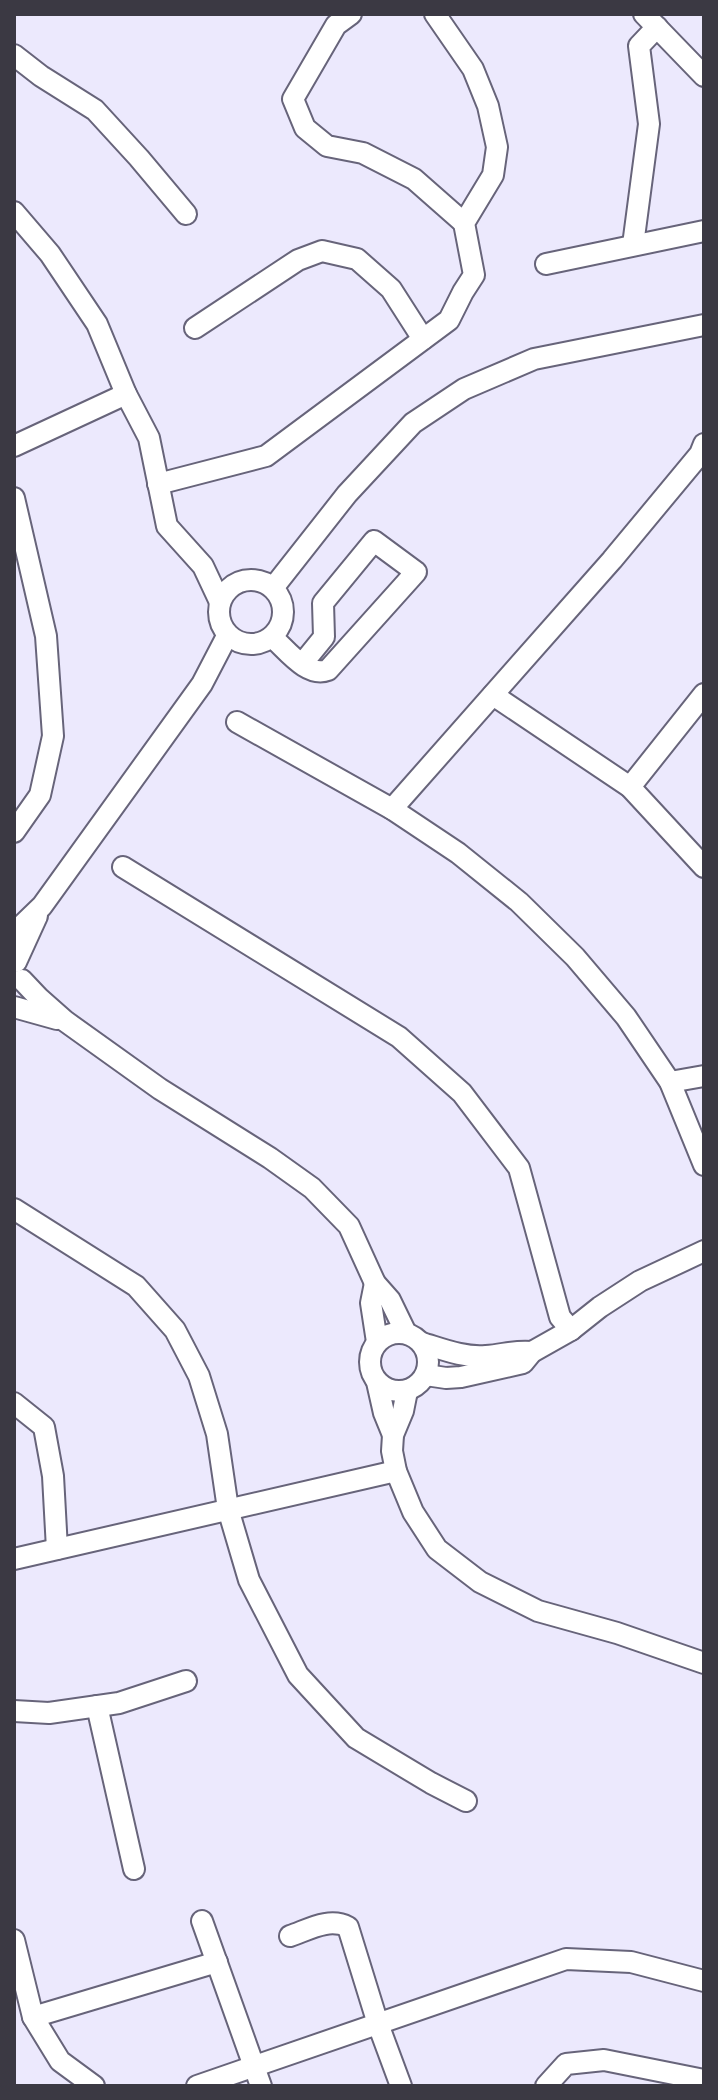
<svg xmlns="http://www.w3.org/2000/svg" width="718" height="2100" font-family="'Alegreya Sans',sans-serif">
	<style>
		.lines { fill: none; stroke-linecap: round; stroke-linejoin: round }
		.minor-casing { stroke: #67647a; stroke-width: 24 }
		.minor { stroke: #fff; stroke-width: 20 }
	</style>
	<rect width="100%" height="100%" fill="#ece9fd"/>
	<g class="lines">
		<g class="minor-casing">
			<g id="minor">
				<polyline points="351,14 336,25 293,99 305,128 327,146 363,153 414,179 464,223"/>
				<polyline points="644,14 704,76"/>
				<polyline points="14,55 41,76 95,110 139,158 186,214"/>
				<polyline points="14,212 50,254 97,324 126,394 149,438 167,526 203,566 219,600"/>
				<polyline points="633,245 649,124 639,46 657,27"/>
				<polyline points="546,264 704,231"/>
				<polyline points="195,328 298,260 322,251 357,259 391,289 423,339"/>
				<polyline points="14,446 126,394"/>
				<polyline points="158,484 266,456 449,320 463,292 474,275 464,223 493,175 497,147 488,106 473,69 435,14"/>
				<polyline points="14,498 46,636 53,736 40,795 14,832"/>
				<circle cx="251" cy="612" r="32"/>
				<polyline points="273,588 347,494 413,423 464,389 534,359 704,325"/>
				<path d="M272 637C287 650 307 678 328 670L416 572 374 541 323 603 324 637 302 664"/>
				<polyline points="493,695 630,787 704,867"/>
				<polyline points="237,722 392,809 458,853 519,902 575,957 626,1017 670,1082 704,1165"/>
				<polyline points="630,787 704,694"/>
				<polyline points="392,809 612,560 700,454 704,444"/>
				<polyline points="123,867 399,1037 462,1093 519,1168 560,1317 571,1330"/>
				<polyline points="14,933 42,906 202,684 227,636"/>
				<polyline points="16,962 37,916"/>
				<polyline points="22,980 39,998 65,1021 160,1089 270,1158 312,1188 349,1226 375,1283 390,1300 406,1333"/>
				<polyline points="14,1007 57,1019"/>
				<polyline points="670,1082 704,1076"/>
				<polyline points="14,1209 136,1286 175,1330 199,1376 217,1434 228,1509 249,1580 298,1675 356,1738 431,1783 466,1801"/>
				<polyline points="375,1283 371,1303 377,1342"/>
				<circle cx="399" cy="1362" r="29"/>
				<path d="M422 1343C442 1349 464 1358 486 1356 503 1355 515 1350 532 1352"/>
				<polyline points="426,1375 446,1378 461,1377 523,1363 532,1352 571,1330 600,1307 640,1281 704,1251"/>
				<polyline points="377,1382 384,1413 393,1435"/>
				<polyline points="407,1391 403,1411 393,1435 392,1451 396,1471 413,1512 437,1549 480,1582 538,1611 617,1633 704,1663"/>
				<polyline points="14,1403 44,1427 53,1476 57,1549"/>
				<polyline points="14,1559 396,1471"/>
				<polyline points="97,1706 134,1869"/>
				<polyline points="14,1711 49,1713 119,1703 186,1681"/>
				<polyline points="202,1921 261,2086"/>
				<path d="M290 1936C308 1930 329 1917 348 1927L378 2024 401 2086"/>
				<polyline points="14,1940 33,2017 60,2061 94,2086"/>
				<polyline points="33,2017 217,1962"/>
				<polyline points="197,2086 566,1959 631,1962 704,1981"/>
				<polyline points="546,2086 566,2064 604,2060 704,2080"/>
			</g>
		</g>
		<use href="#minor" class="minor"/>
	</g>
	<rect width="718" height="2100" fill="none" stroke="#3b3943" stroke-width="32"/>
</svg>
